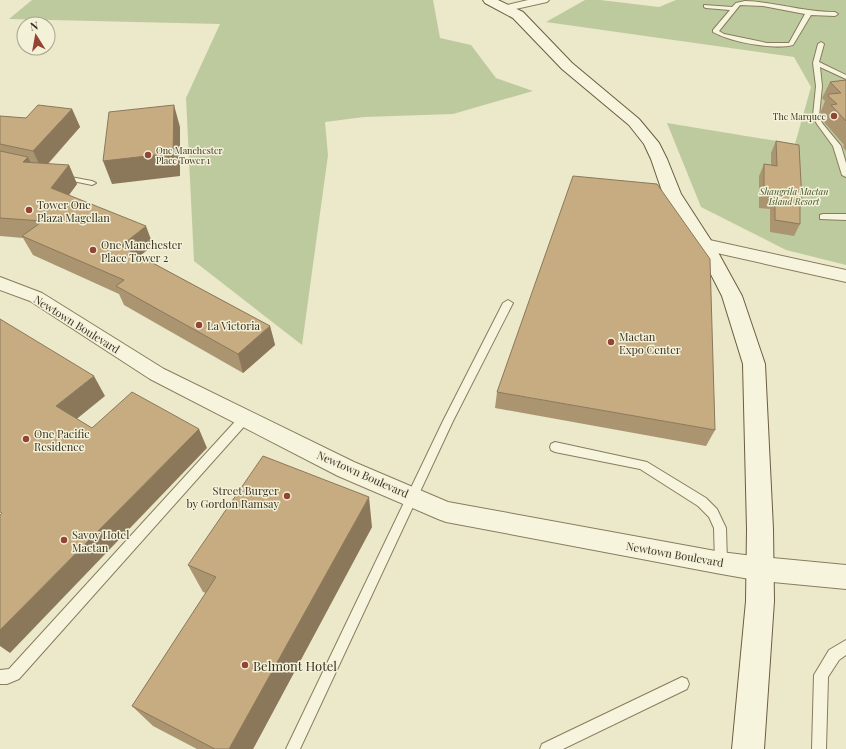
<svg xmlns="http://www.w3.org/2000/svg" width="846" height="749" font-family="'Playfair Display',serif">
	<style>
		.green { fill: #bdca9e }
		.lines { fill: none; stroke-linecap: round; stroke-linejoin: round }
		.lane-casing { stroke: #877c5f; stroke-width: 2 }
		.street-casing { stroke: #877c5f; stroke-width: 2 }
		.secondary-casing { stroke: #6a5d42; stroke-width: 2 }
		.lane { fill: #f7f4dd; fill-rule: evenodd }
		.street { fill: #f7f4dd; fill-rule: evenodd }
		.secondary { fill: #f7f4dd; fill-rule: evenodd }
		.wall { fill: #ab9470 }
		.shaded-wall { fill: #8b785b }
		.building { fill: #c7ac82; stroke: #8b785b }
		.poi-dot { fill: #934433; stroke: #f4f1d9; stroke-width: 1.5 }
		.labels { text-anchor: middle; dominant-baseline: central; stroke-width: 3; stroke-linejoin: round; paint-order: stroke }
		.far-poi-label { font-size: 9px; fill: #393122; stroke: #f4f1d9; text-anchor: end }
		.far-park-label { font-size: 9px; font-style: italic; fill: #42542a; stroke: #f4f1d9 }
		.poi-label { font-size: 11px; fill: #393122; stroke: #f4f1d9; text-anchor: start }
		.street-label { font-size: 11px; fill: #393122; stroke: #f4f1d9 }
		.near-poi-label { font-size: 13px; fill: #393122; stroke: #f4f1d9; text-anchor: start }
	</style>
	<rect width="100%" height="100%" fill="#ece8ca"/>
	<g class="green">
		<polygon points="32,0 433,0 440,38 471,45 496,78 533,91 453,114 364,117 325,122 328,155 302,345 194,261 186,98 220,24 9,19"/>
		<polygon points="585,0 600,0 659,7 676,0 846,0 846,265 786,250 701,207 667,123 795,144 811,87 794,57 546,22"/>
	</g>
	<g class="lines">
		<g class="lane-casing">
			<g id="lane">
				<path d="M745 1C775 2 804 12 835 12L838 14 835 16 811 15 793 45C774 50 730 42 713 32V30L730 10 706 8 704 7V5L732 7 736 3ZM740 5 763 6 805 14 789 43H767L724 34 719 31Z"/>
				<polygon points="821,42 824,44 819,62 846,75 846,79 820,67 822,86 819,116 822,123 841,146 846,163 846,177 842,175 833,146 817,124 813,116 816,86 813,63 818,44"/>
				<polygon points="60,175 92,181 96,183 92,185 63,179 60,179"/>
				<polygon points="823,214 846,214 846,220 820,219 820,215"/>
				<polygon points="508,300 513,303 453,421 300,749 286,749 443,421 503,303"/>
				<polygon points="245,414 249,415 250,418 249,421 19,679 7,684 0,684 0,670 9,669 241,415"/>
				<polygon points="555,442 647,462 706,498 717,509 726,528 727,563 725,567 721,569 717,567 715,563 714,528 709,517 698,506 640,469 555,452 551,450 550,447 551,444"/>
				<polygon points="846,640 846,655 839,660 828,677 826,749 812,749 814,675 829,650"/>
				<polygon points="682,677 687,679 689,684 687,689 563,749 540,749 542,744"/>
			</g>
		</g>
		<g class="street-casing">
			<g id="street">
				<polygon points="528,0 549,0 547,2 507,11 503,10 501,8 503,6"/>
				<polygon points="705,239 846,270 846,282 699,249 697,245 699,241"/>
				<polygon points="0,277 42,293 164,369 354,462 448,502 721,552 761,557 846,565 846,589 761,581 721,574 446,522 438,519 338,476 150,379 30,301 0,290"/>
			</g>
		</g>
		<g class="secondary-casing">
			<polygon id="secondary" points="483,0 498,0 523,12 572,63 639,119 659,143 667,159 681,194 714,245 742,296 765,364 773,529 774,601 764,749 732,749 746,601 747,529 743,364 722,296 696,245 663,194 651,159 644,144 629,125 562,69 513,18 485,3"/>
		</g>
		<use href="#lane" class="lane"/>
		<use href="#street" class="street"/>
		<use href="#secondary" class="secondary"/>
	</g>
	<g class="wall">
		<polygon points="846,80 846,151 843,147 844,145 823,121 825,116 821,113 821,111 825,101 822,98 830,82"/>
		<polygon points="72,109 80,127 48,164 69,165 77,184 69,195 153,245 140,256 270,326 275,345 243,373 124,305 119,294 33,255 23,238 0,236 0,116 26,118"/>
		<polygon points="776,141 802,202 800,207 800,224 794,236 770,232 770,209 759,208 759,176 764,164 771,165 771,153"/>
		<polygon points="497,392 715,430 706,446 495,408"/>
		<polygon points="372,527 253,749 197,749 153,726 132,706 206,593 203,592 188,565"/>
	</g>
	<g class="shaded-wall">
		<polygon points="174,105 180,127 180,176 112,184 103,161"/>
		<polygon points="72,109 80,127 42,170 33,151"/>
		<polygon points="28,157 37,176 23,162"/>
		<polygon points="69,165 77,184 60,207 51,188"/>
		<polygon points="146,226 153,245 129,265 121,246"/>
		<polygon points="270,326 275,345 243,373 238,354"/>
		<polygon points="94,376 105,396 68,426 56,406"/>
		<polygon points="199,429 207,448 10,653 0,646 0,630"/>
		<polygon points="369,497 372,527 253,749 229,749"/>
	</g>
	<g class="building">
		<polygon points="846,80 846,121 831,105 837,104 828,96 829,94 841,93 830,82"/>
		<polygon points="38,105 72,109 33,151 0,144 0,116 26,118"/>
		<polygon points="174,105 173,153 103,161 109,112"/>
		<polygon points="776,141 799,145 802,202 800,202 800,224 775,220 775,198 764,196 764,164 777,166"/>
		<polygon points="0,151 28,157 23,162 69,165 51,188 146,226 121,246 270,326 238,354 116,286 124,280 22,236 43,221 0,218"/>
		<polygon points="573,176 657,184 710,259 715,430 497,392"/>
		<polygon points="0,319 94,376 56,406 92,428 132,392 199,429 0,630 0,515 2,513 0,512"/>
		<polygon points="263,456 369,497 229,749 215,749 132,706 216,577 188,565"/>
	</g>
	<g class="poi-dot">
		<circle cx="834" cy="116" r="4"/>
		<circle cx="148" cy="155" r="4"/>
		<circle cx="29" cy="210" r="4"/>
		<circle cx="93" cy="250" r="4"/>
		<circle cx="199" cy="325" r="4"/>
		<circle cx="611" cy="342" r="4"/>
		<circle cx="26" cy="439" r="4"/>
		<circle cx="287" cy="496" r="4"/>
		<circle cx="64" cy="540" r="4"/>
		<circle cx="245" cy="665" r="4"/>
	</g>
	<g class="labels">
		<g class="far-poi-label">
			<text x="826" y="116">The Marquee</text>
			<text x="156" y="150" text-anchor="start">One Manchester<tspan x="156" dy="10">Place Tower 1</tspan></text>
		</g>
		<g class="far-park-label">
			<text x="794" y="191">Shangrila Mactan<tspan x="794" dy="10">Island Resort</tspan></text>
		</g>
		<g class="poi-label">
			<text x="37" y="204">Tower One<tspan x="37" dy="13">Plaza Magellan</tspan></text>
			<text x="101" y="244">One Manchester<tspan x="101" dy="13">Place Tower 2</tspan></text>
			<text x="207" y="325">La Victoria</text>
			<text x="619" y="336">Mactan<tspan x="619" dy="13">Expo Center</tspan></text>
			<text x="34" y="433">One Pacific<tspan x="34" dy="13">Residence</tspan></text>
			<text x="279" y="490" text-anchor="end">Street Burger<tspan x="279" dy="13">by Gordon Ramsay</tspan></text>
			<text x="72" y="534">Savoy Hotel<tspan x="72" dy="13">Mactan</tspan></text>
		</g>
		<g class="street-label">
			<text transform="translate(77 324) rotate(32)">Newtown Boulevard</text>
			<text transform="translate(363 474) rotate(24)">Newtown Boulevard</text>
			<text transform="translate(675 554) rotate(10)">Newtown Boulevard</text>
		</g>
		<g class="near-poi-label">
			<text x="253" y="665">Belmont Hotel</text>
		</g>
	</g>
	<g transform="translate(36 36) rotate(349)"><circle r="19" fill="#f4f1d9" stroke="#a9a490"/>
	<path d="M0-3L7 15L0 10L-7 15Z" fill="#934433"/>
	<text y="-6" font-size="11" font-weight="bold" text-anchor="middle" fill="#393122">N</text>
	</g>
</svg>
